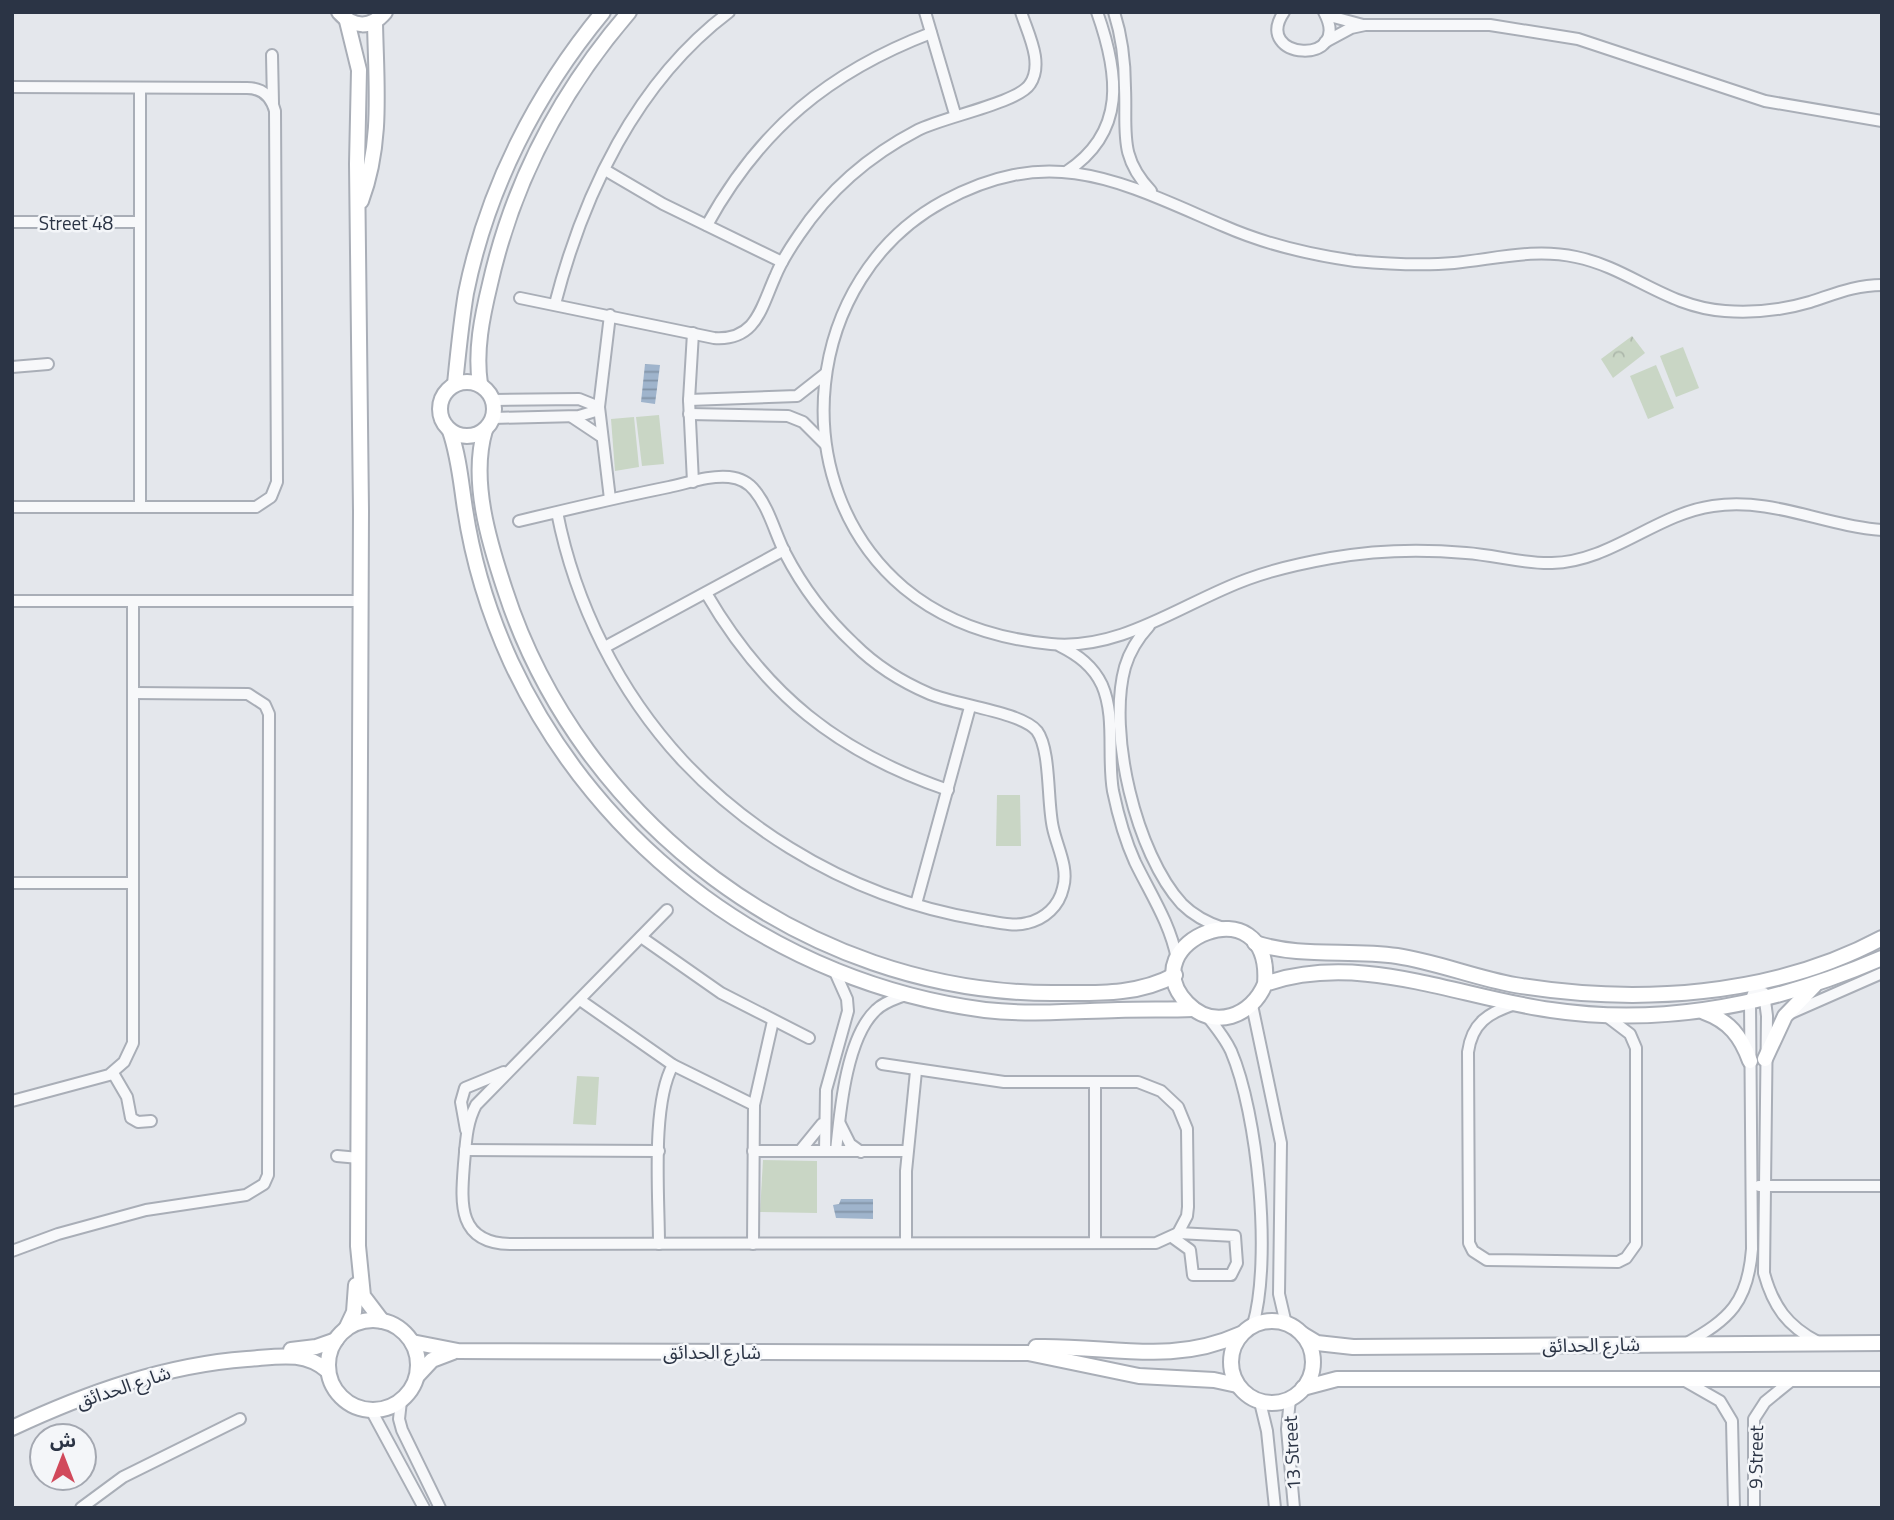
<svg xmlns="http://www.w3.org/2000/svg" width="1894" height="1520" font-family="'Titillium Web','Noto Sans Arabic',sans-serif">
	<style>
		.park { fill: url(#park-crowns) }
		.garden { fill: #c9d6c5 }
		.water { fill: url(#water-rules) }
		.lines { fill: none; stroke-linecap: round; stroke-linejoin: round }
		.street-casing { stroke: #a9aeb7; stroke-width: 14 }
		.secondary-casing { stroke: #a9aeb7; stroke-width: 18 }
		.street { stroke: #f7f8fa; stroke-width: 10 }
		.secondary { stroke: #fff; stroke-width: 14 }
		.labels { text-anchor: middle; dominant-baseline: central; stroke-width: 5; stroke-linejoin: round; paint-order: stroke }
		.street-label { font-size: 19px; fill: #2b3445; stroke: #f4f6f9 }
	</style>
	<defs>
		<pattern id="park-crowns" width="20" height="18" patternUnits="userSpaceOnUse" patternTransform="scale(1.75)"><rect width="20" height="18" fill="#c9d6c5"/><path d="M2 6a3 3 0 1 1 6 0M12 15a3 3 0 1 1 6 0" fill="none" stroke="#adb8ab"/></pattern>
		<pattern id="water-rules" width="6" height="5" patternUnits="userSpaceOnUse" patternTransform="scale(1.75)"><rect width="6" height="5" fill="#9fb4cc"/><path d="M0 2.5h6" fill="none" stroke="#8293a7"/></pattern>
	</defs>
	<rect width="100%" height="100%" fill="#e4e7ec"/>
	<polygon class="park" points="1632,336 1645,353 1613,378 1601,359"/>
	<g class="garden">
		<polygon points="1683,347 1699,388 1676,397 1660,356"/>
		<polygon points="1656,365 1674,408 1648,419 1630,376"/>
		<polygon points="659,415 664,464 642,466 636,417"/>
		<polygon points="634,417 639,467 615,471 611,419"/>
		<polygon points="997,795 1020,795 1021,846 996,846"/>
		<polygon points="577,1076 599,1077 596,1125 573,1124"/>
		<polygon points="763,1160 817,1161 817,1213 760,1212"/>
	</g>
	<g class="water">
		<polygon points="645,364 660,365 655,404 641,402"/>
		<polygon points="841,1199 873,1199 873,1219 836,1218 833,1205 839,1204"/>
	</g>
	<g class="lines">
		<g class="street-casing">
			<g id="street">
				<polyline points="925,12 955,114"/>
				<path d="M1114 12C1122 37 1125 63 1125 88 1127 132 1118 156 1151 191"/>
				<path d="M1284 12C1251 60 1354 67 1324 12"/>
				<polyline points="1326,15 1363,25"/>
				<polyline points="1325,42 1351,28 1365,25 1490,25 1578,39 1765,101 1882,121"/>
				<polyline points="272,55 273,103"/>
				<path d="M12 87 247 88C262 88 271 96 275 111L277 482 271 497 256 507H12"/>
				<polyline points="140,88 140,506"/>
				<polyline points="605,170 663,204 782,262"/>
				<path d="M1066 172C1127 132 1119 74 1097 12"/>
				<polyline points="12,222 139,222"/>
				<path d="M707 225C760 129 829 72 931 33"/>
				<path d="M1882 285C1855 285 1835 294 1810 302 1783 310 1753 313 1725 311 1666 307 1630 268 1576 257 1534 248 1495 259 1454 263 1421 266 1388 264 1355 261 1312 255 1265 244 1224 226 1123 183 1053 142 944 201 803 277 781 484 904 588 946 623 998 639 1051 644 1122 651 1184 602 1248 579 1275 569 1303 563 1331 558 1376 550 1422 549 1466 553 1495 555 1524 564 1552 563 1610 562 1656 514 1713 506 1773 497 1824 526 1882 530"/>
				<path d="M520 298 714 338C756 341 761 308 775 277 781 262 790 248 799 235 829 190 870 155 918 130 943 117 1018 103 1030 84 1044 63 1028 34 1021 12"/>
				<path d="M555 304C583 195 636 82 729 12"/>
				<polyline points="693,333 689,400 693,482"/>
				<polyline points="12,367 48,364"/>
				<polyline points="493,400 579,399 599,407"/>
				<polyline points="689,400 797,396 825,374"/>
				<polyline points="689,414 788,416 803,422 825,444"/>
				<polyline points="572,417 602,437"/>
				<polyline points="493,418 579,416 599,410"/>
				<polyline points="610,499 599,407 610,315"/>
				<path d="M519 521C569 509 619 497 669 487 688 483 710 475 729 477 739 478 749 483 755 491 769 508 775 533 785 553 803 588 825 617 854 644 875 665 902 682 930 694 956 705 1022 712 1037 731 1051 750 1047 803 1053 828 1057 847 1069 868 1063 888 1059 906 1045 919 1027 923 1013 927 996 922 982 920 915 909 848 884 790 848 751 824 714 794 683 761 619 692 575 604 557 512"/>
				<path d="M706 593C765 694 837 752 948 790"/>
				<polyline points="12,601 360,601"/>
				<path d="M1149 626C1138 638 1130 650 1125 667 1107 732 1136 854 1182 904 1194 916 1208 923 1223 928"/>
				<path d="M1060 646C1078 655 1093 666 1102 685 1116 717 1107 757 1113 791 1118 815 1125 840 1135 862 1151 895 1170 923 1177 959"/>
				<polyline points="605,647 784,550"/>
				<polyline points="12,883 133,883"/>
				<polyline points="916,904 970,707"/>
				<path d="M667 910 476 1105C466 1124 466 1143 464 1164 461 1203 457 1243 510 1244L1156 1243 1178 1233 1187 1216 1188 1207 1187 1129 1178 1107 1161 1091 1138 1082H1004L882 1064"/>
				<polyline points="641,937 721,993 809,1038"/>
				<path d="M1764 993 1767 1016 1764 1273C1773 1306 1787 1326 1818 1342"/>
				<polyline points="580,1000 673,1065 754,1105"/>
				<path d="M1515 1004C1488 1013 1472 1023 1468 1052L1469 1243 1473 1251 1487 1260 1618 1262 1626 1258 1636 1244V1048L1630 1034 1605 1015"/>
				<polyline points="1252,1005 1281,1143 1279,1294 1286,1324"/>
				<polyline points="1791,1013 1882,973"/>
				<path d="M1207 1016C1216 1027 1225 1038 1231 1051 1258 1114 1272 1260 1253 1325"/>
				<polyline points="113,1073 127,1097 131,1118 138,1122 151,1121"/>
				<polyline points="12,1101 109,1075 124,1062 133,1043 133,602"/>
				<polyline points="840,1124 850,1144 861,1152"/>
				<polyline points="466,1130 461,1102 465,1088 504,1072"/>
				<polyline points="465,1150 659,1151"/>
				<polyline points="753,1151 907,1151"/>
				<polyline points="800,1151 822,1124"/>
				<polyline points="825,1151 826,1090 848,1011 847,999 835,972"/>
				<path d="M836 1151C840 1112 846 1038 876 1010 884 1002 895 999 905 995"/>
				<polyline points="337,1156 359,1158"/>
				<polyline points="1759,1186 1882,1186"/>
				<polyline points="1172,1237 1190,1250 1193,1275 1231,1275 1237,1263 1235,1236 1178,1233"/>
				<polyline points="906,1243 906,1171 916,1071"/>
				<polyline points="1095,1243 1095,1084"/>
				<path d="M659 1244C659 1197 651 1104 673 1065"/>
				<polyline points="753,1244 754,1105 773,1021"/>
				<polyline points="12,1251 58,1234 146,1210 246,1195 264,1184 268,1175 269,714 265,705 248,694 134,693"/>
				<path d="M1685 1344C1730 1319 1748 1302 1752 1249L1750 1002 1754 991 1765 980"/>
				<polyline points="1685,1381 1720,1401 1732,1421 1734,1508"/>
				<polyline points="1290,1399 1287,1429 1294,1508"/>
				<polyline points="401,1401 399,1419 402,1430 440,1508"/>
				<polyline points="1260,1402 1267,1431 1275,1508"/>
				<polyline points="371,1410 424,1508"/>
				<polyline points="81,1508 123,1477 240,1419"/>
				<polyline points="1754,1508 1754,1419 1765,1402 1792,1380"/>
			</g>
		</g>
		<g class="secondary-casing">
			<g id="secondary">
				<path d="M339 12C353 28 371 29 385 12"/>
				<polyline points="347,21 359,70 357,164 361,511 358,1246 363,1296 382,1321"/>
				<path d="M361 201C383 143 376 83 375 22"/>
				<circle cx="467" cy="409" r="27"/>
				<path d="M455 384C458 354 461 323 466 293 487 189 536 93 603 12"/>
				<path d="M480 384C475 351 482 317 490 284 513 182 561 91 629 12"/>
				<path d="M485 430C470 480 489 542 505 590 580 822 806 993 1052 993 1094 993 1137 996 1175 975"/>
				<path d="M450 431C459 457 461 483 465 509 473 562 489 614 511 662 599 851 779 983 985 1010 1030 1015 1074 1011 1118 1010 1143 1009 1168 1010 1193 1009"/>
				<path d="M1255 943C1301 958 1349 949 1397 956 1437 962 1475 978 1515 985 1636 1005 1772 997 1882 938"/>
				<path d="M1265 984C1273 882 1129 942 1187 1003 1214 1031 1252 1016 1265 984 1359 951 1457 997 1551 1010 1664 1027 1778 1003 1882 958"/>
				<path d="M1704 1012C1729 1021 1741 1036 1750 1061"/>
				<polyline points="1765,1059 1785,1016 1814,986"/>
				<circle cx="373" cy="1365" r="45"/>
				<circle cx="1272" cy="1362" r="41"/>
				<polyline points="346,1329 354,1312 356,1285"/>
				<polyline points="1302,1334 1317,1343 1353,1347 1882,1343"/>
				<polyline points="412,1342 458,1351 1028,1353 1139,1376 1214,1380 1237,1385"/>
				<path d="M1036 1347C1110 1345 1170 1366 1241 1334"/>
				<polyline points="291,1350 316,1347 336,1340"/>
				<polyline points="418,1375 432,1360 453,1352"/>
				<polyline points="1303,1388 1337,1379 1882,1379"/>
				<path d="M12 1428C87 1393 165 1365 247 1359 277 1357 304 1350 328 1371"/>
			</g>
		</g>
		<use href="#street" class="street"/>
		<use href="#secondary" class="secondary"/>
	</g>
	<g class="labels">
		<g class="street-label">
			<text x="76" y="222">Street 48</text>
			<text transform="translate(1591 1344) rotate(-1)">شارع الحدائق</text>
			<text x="712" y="1351">شارع الحدائق</text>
			<text transform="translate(123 1386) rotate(-18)">شارع الحدائق</text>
			<text transform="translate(1291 1453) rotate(-93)">13 Street</text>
			<text transform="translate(1755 1457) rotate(-89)">9 Street</text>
		</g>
	</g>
	<rect width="1894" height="1520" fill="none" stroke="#2b3445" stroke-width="28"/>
	<g transform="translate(63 1457)"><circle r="33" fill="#f4f6f9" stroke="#a4a8b1" stroke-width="2"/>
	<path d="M0-5L12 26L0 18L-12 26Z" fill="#d1495b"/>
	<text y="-10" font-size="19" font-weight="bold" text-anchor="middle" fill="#2b3445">ش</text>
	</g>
</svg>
